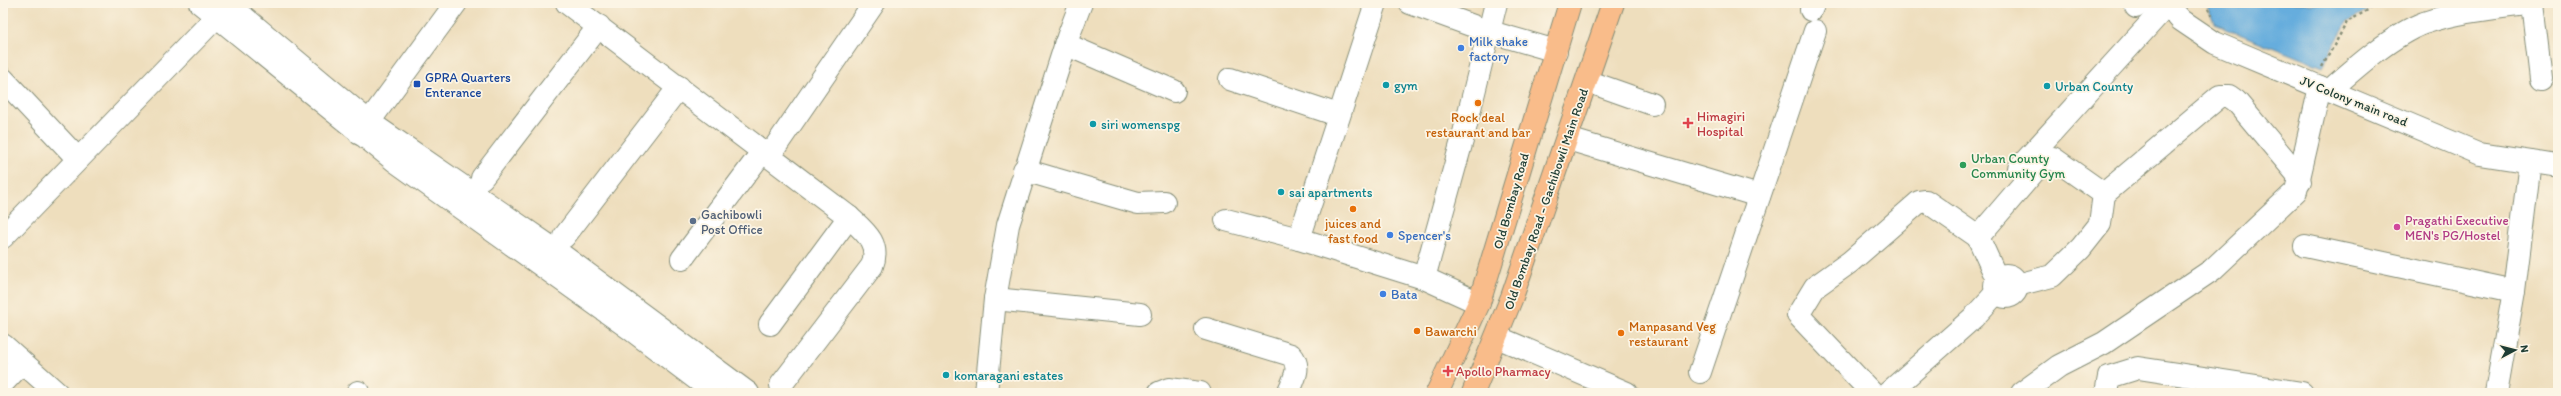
<svg xmlns="http://www.w3.org/2000/svg" width="2561" height="396" font-family="Itim,sans-serif">
	<style>
		.water { fill: #66addd; stroke: #427588 }
		.lines { fill: none; stroke-linecap: round; stroke-linejoin: round }
		.minor-casing { stroke: #868e78; stroke-width: 24 }
		.major-casing { stroke: #868e78; stroke-width: 24 }
		.path { stroke: #868e78; stroke-width: 2.5; stroke-dasharray: 3 3; stroke-linecap: butt }
		.minor { stroke: #fff; stroke-width: 22 }
		.major { stroke: #f9bc8a; stroke-width: 22 }
		.shop-dot { fill: #3f7fe0; stroke: #fcf5e5; stroke-width: 1.5 }
		.transit-dot { fill: #1a4fb4; stroke: #fcf5e5; stroke-width: 1.5 }
		.culture-dot { fill: #0f9aa8; stroke: #fcf5e5; stroke-width: 1.5 }
		.food-dot { fill: #e8710a; stroke: #fcf5e5; stroke-width: 1.5 }
		.health-dot { fill: #e0444e; stroke: #fcf5e5; stroke-width: 1.5 }
		.leisure-dot { fill: #2e9e5b; stroke: #fcf5e5; stroke-width: 1.5 }
		.service-dot { fill: #5c6f8a; stroke: #fcf5e5; stroke-width: 1.5 }
		.hotel-dot { fill: #d1479c; stroke: #fcf5e5; stroke-width: 1.5 }
		.labels { text-anchor: middle; dominant-baseline: central; stroke-width: 3.5; stroke-linejoin: round; paint-order: stroke }
		.shop-label { font-size: 13px; fill: #366cbe; stroke: #fcf5e5; text-anchor: start }
		.transit-label { font-size: 13px; fill: #164399; stroke: #fcf5e5; text-anchor: start }
		.culture-label { font-size: 13px; fill: #0d838f; stroke: #fcf5e5; text-anchor: start }
		.street-label { font-size: 13px; fill: #1f3d34; stroke: #fcf5e5 }
		.health-label { font-size: 13px; fill: #be3a42; stroke: #fcf5e5; text-anchor: start }
		.food-label { font-size: 13px; fill: #c56008; stroke: #fcf5e5 }
		.leisure-label { font-size: 13px; fill: #27864d; stroke: #fcf5e5; text-anchor: start }
		.service-label { font-size: 13px; fill: #4e5e75; stroke: #fcf5e5; text-anchor: start }
		.hotel-label { font-size: 13px; fill: #b23c85; stroke: #fcf5e5; text-anchor: start }
	</style>
	<rect width="100%" height="100%" fill="#fcf5e5"/>
	<filter id="ink" filterUnits="userSpaceOnUse"><feTurbulence type="fractalNoise" baseFrequency=".025" numOctaves="2"/><feDisplacementMap in="SourceGraphic" scale="8" xChannelSelector="R" yChannelSelector="G"/><feConvolveMatrix kernelMatrix="1 2 1 2 8 2 1 2 1" color-interpolation-filters="sRGB"/></filter>
	<filter id="wash" filterUnits="userSpaceOnUse"><feTurbulence type="fractalNoise" baseFrequency=".012" numOctaves="4" result="noise"/><feDisplacementMap in="SourceGraphic" scale="16" xChannelSelector="R" yChannelSelector="G"/><feGaussianBlur stdDeviation="0.9" result="paint"/><feColorMatrix in="noise" values="0 0 0 0 0 0 0 0 0 0 0 0 0 0 0 0 0 1.4 0 .05"/><feComposite in="paint" operator="in"/></filter>
	<g filter="url(#wash)">
		<rect width="100%" height="100%" fill="#eedebd"/>
		<polygon class="water" points="2207,3 2380,3 2347,22 2322,67 2214,24"/>
	</g>
	<g filter="url(#ink)">
		<g class="lines">
			<g class="minor-casing">
				<g id="minor">
					<polyline points="200,3 395,161 629,328 715,393"/>
					<polyline points="227,3 369,122 555,250 748,393"/>
					<path d="M567 3 849 217C864 231 881 243 872 266L781 385"/>
					<polyline points="1410,3 1487,31 1556,51"/>
					<polyline points="2166,3 2181,20 2215,43 2480,154 2558,166"/>
					<polyline points="2532,3 2541,79"/>
					<polyline points="2136,7 2141,3"/>
					<polyline points="1811,10 1814,3"/>
					<polyline points="1065,44 1174,91"/>
					<polyline points="3,79 78,159"/>
					<polyline points="1230,79 1338,115"/>
					<polyline points="1587,81 1652,104"/>
					<path d="M2329 91C2355 68 2392 35 2424 23 2459 11 2497 8 2533 3"/>
					<polyline points="360,134 456,3"/>
					<polyline points="1568,139 1759,196"/>
					<polyline points="769,156 874,3"/>
					<polyline points="2019,168 2167,5"/>
					<polyline points="1024,170 1138,203 1164,202"/>
					<polyline points="482,178 599,26"/>
					<polyline points="1226,220 1299,239 1424,278 1479,303"/>
					<polyline points="3,237 225,8"/>
					<polyline points="564,237 679,87"/>
					<polyline points="1978,237 1997,279"/>
					<polyline points="1299,239 1376,3"/>
					<polyline points="2305,246 2514,291"/>
					<polyline points="682,259 763,151"/>
					<circle cx="2006" cy="286" r="11"/>
					<polyline points="1424,278 1463,137 1496,3"/>
					<polyline points="2017,285 2052,276 2081,248 2100,224 2104,194"/>
					<polyline points="995,299 1140,314"/>
					<polyline points="770,324 849,217"/>
					<path d="M1206 329 1291 355C1302 367 1294 379 1288 393"/>
					<polyline points="1497,337 1627,393"/>
					<polyline points="3,345 57,393"/>
					<polyline points="1700,372 1815,31"/>
					<polyline points="3,383 22,363"/>
					<polyline points="358,393 358,392"/>
					<polyline points="986,393 995,299 1008,225 1068,37 1081,3"/>
					<polyline points="1159,393 1169,389 1200,393"/>
					<polyline points="1872,393 1798,315 1815,287 1850,262 1919,202 1926,201 1978,237 2044,160 2053,158 2104,194 2220,96 2229,96 2236,101 2297,174 2300,182"/>
					<polyline points="1888,393 1974,317 1997,292"/>
					<polyline points="2022,393 2059,366 2104,343 2212,270 2296,191 2320,87"/>
					<polyline points="2106,393 2109,377 2138,368 2302,393"/>
					<polyline points="2496,393 2514,291 2530,162"/>
				</g>
			</g>
			<g class="major-casing">
				<g id="major">
					<polyline points="1437,393 1479,303 1570,3"/>
					<polyline points="1473,393 1512,297 1613,3"/>
				</g>
			</g>
			<g class="path">
				<polyline points="2207,3 2212,16"/>
				<polyline points="2322,67 2347,22 2380,3"/>
			</g>
			<use href="#minor" class="minor"/>
			<use href="#major" class="major"/>
		</g>
	</g>
	<g class="shop-dot">
		<circle cx="1461" cy="48" r="4"/>
		<circle cx="1390" cy="235" r="4"/>
		<circle cx="1383" cy="294" r="4"/>
	</g>
	<rect class="transit-dot" x="413" y="80" width="8" height="8" rx="2"/>
	<g class="culture-dot">
		<circle cx="1386" cy="85" r="4"/>
		<circle cx="2047" cy="86" r="4"/>
		<circle cx="1093" cy="124" r="4"/>
		<circle cx="1281" cy="192" r="4"/>
		<circle cx="946" cy="375" r="4"/>
	</g>
	<g class="food-dot">
		<circle cx="1478" cy="103" r="4"/>
		<circle cx="1353" cy="209" r="4"/>
		<circle cx="1417" cy="331" r="4"/>
		<circle cx="1621" cy="333" r="4"/>
	</g>
	<g class="health-dot">
		<path d="M1686 117h4v4h4v4h-4v4h-4v-4h-4v-4h4z"/>
		<path d="M1446 365h4v4h4v4h-4v4h-4v-4h-4v-4h4z"/>
	</g>
	<circle class="leisure-dot" cx="1963" cy="165" r="4"/>
	<circle class="service-dot" cx="693" cy="221" r="4"/>
	<circle class="hotel-dot" cx="2397" cy="227" r="4"/>
	<g class="labels">
		<g class="shop-label">
			<text x="1469" y="41">Milk shake<tspan x="1469" dy="15">factory</tspan></text>
			<text x="1398" y="235">Spencer's</text>
			<text x="1391" y="294">Bata</text>
		</g>
		<g class="transit-label">
			<text x="425" y="77">GPRA Quarters<tspan x="425" dy="15">Enterance</tspan></text>
		</g>
		<g class="culture-label">
			<text x="1394" y="85">gym</text>
			<text x="2055" y="86">Urban County</text>
			<text x="1101" y="124">siri womenspg</text>
			<text x="1289" y="192">sai apartments</text>
			<text x="954" y="375">komaragani estates</text>
		</g>
		<g class="street-label">
			<text transform="translate(2354 101) rotate(22)">JV Colony main road</text>
			<text transform="translate(1546 199) rotate(-71)">Old Bombay Road - Gachibowli Main Road</text>
			<text transform="translate(1511 201) rotate(-74)">Old Bombay Road</text>
		</g>
		<g class="health-label">
			<text x="1697" y="116">Himagiri<tspan x="1697" dy="15">Hospital</tspan></text>
			<text x="1456" y="371">Apollo Pharmacy</text>
		</g>
		<g class="food-label">
			<text x="1478" y="117">Rock deal<tspan x="1478" dy="15">restaurant and bar</tspan></text>
			<text x="1353" y="223">juices and<tspan x="1353" dy="15">fast food</tspan></text>
			<text x="1629" y="326" text-anchor="start">Manpasand Veg<tspan x="1629" dy="15">restaurant</tspan></text>
			<text x="1425" y="331" text-anchor="start">Bawarchi</text>
		</g>
		<g class="leisure-label">
			<text x="1971" y="158">Urban County<tspan x="1971" dy="15">Community Gym</tspan></text>
		</g>
		<g class="service-label">
			<text x="701" y="214">Gachibowli<tspan x="701" dy="15">Post Office</tspan></text>
		</g>
		<g class="hotel-label">
			<text x="2405" y="220">Pragathi Executive<tspan x="2405" dy="15">MEN's PG/Hostel</tspan></text>
		</g>
	</g>
	<rect width="2561" height="396" fill="none" stroke="#fcf5e5" stroke-width="16"/>
	<g transform="translate(2515 350) rotate(83)" stroke="#fcf5e5" stroke-width="3" paint-order="stroke">
	<path d="M0-3L7 15L0 10L-7 15Z" fill="#1f3d34"/>
	<text y="-6" font-size="11" font-weight="bold" text-anchor="middle" fill="#1f3d34">N</text>
	</g>
</svg>
